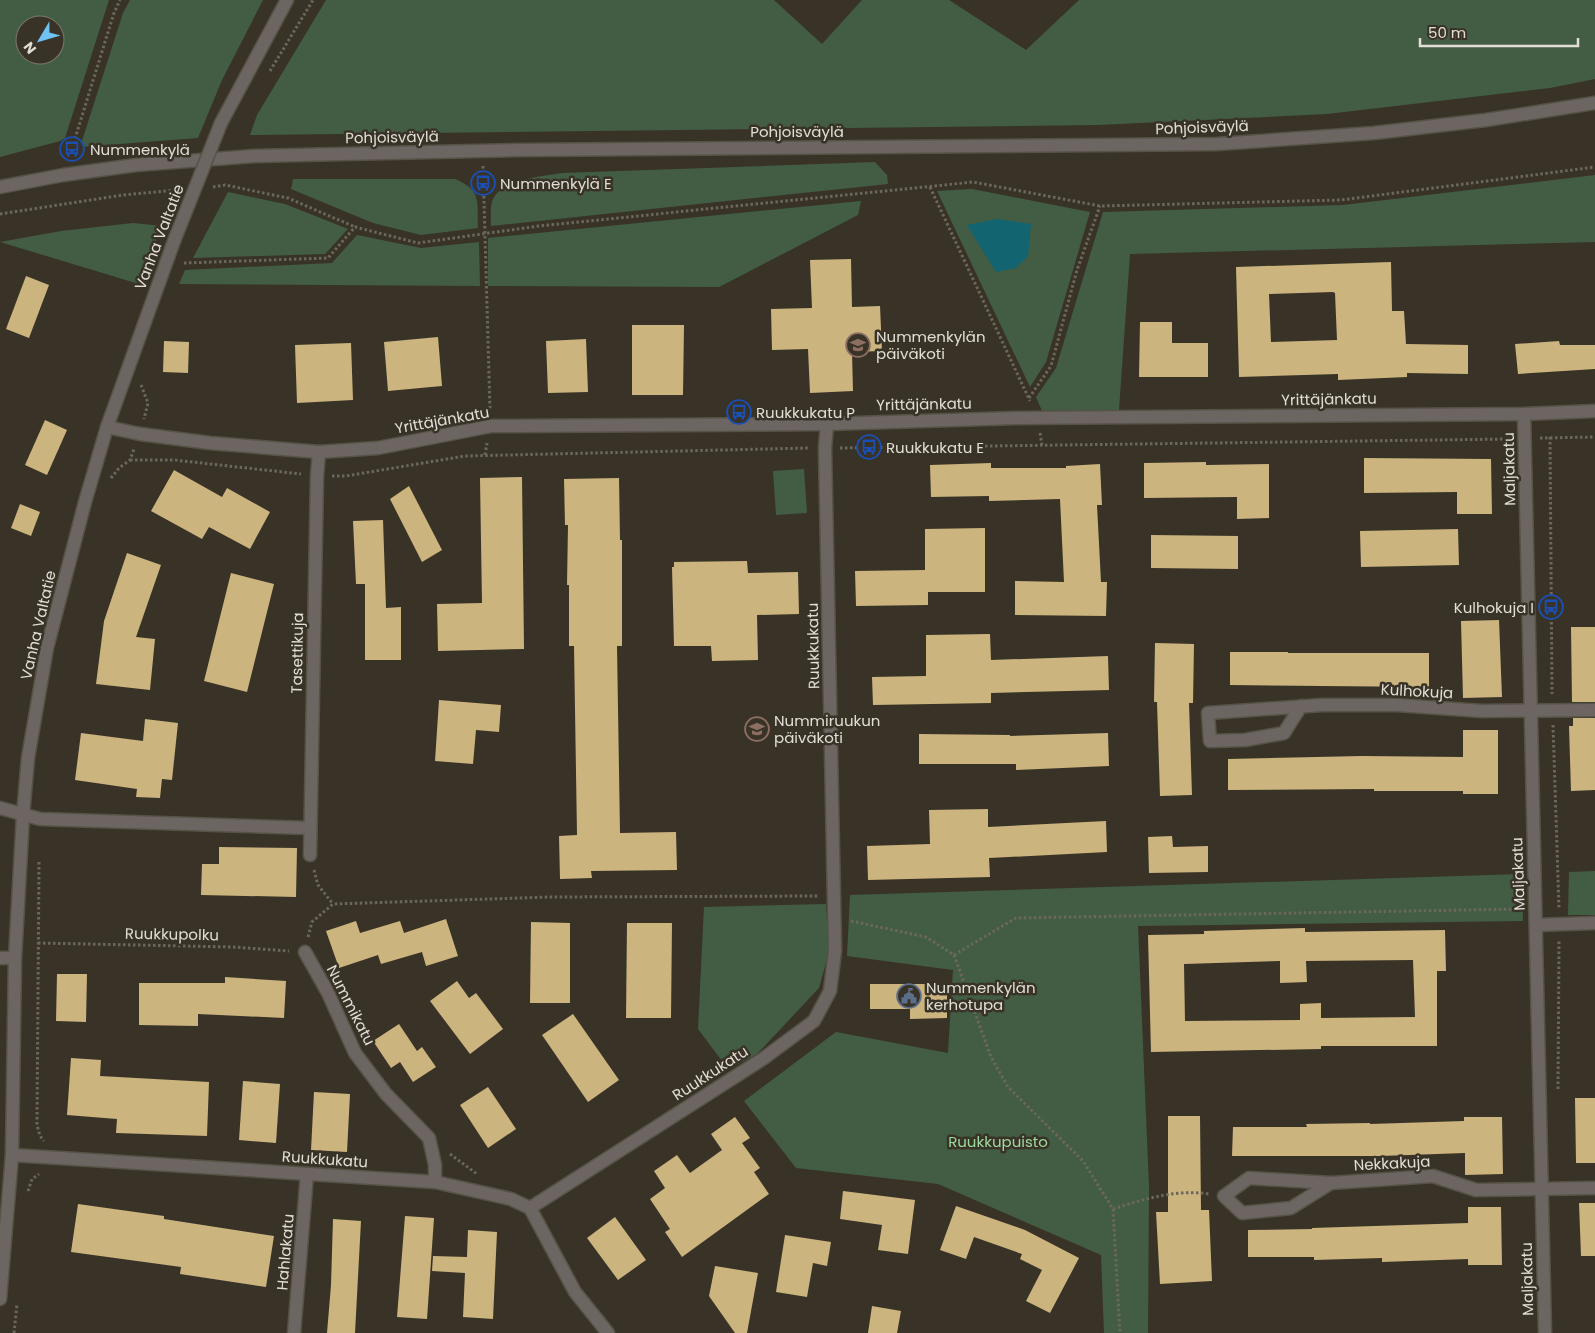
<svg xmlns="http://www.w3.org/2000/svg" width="1595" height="1333" font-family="Poppins,sans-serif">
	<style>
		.green { fill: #425d44; fill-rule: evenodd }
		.water { fill: #126470 }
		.building { fill: #ccb47f; fill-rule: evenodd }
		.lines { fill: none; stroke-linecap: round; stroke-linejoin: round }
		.minor-casing { stroke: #575246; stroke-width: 15 }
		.path { stroke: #6c675c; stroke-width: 3; stroke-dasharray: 2.5 2.5; stroke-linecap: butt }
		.minor { stroke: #6c6562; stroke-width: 12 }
		.minor-bridge-casing { stroke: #575246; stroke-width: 15; stroke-linecap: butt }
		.minor-bridge { stroke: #6c6562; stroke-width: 12 }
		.labels { text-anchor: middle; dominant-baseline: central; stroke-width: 5; stroke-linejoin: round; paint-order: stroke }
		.street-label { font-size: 15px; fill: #e2ded6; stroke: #393327 }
		.poi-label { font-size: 15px; fill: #e2ded6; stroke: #393327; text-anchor: start }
		.park-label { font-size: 15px; fill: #9ada9f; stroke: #393327 }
	</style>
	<rect width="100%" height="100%" fill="#393327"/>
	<g class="green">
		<path d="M0 0H109L65 138 60 141 0 157ZM25 25H55V55H25Z"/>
		<polygon points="130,0 263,0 222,80 198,138 80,147 123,13"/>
		<polygon points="326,0 774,0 822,44 862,0 949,0 1026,50 1079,0 1595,0 1595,79 1550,88 1327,114 1098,125 250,135 257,115"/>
		<path d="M875 162 887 175 888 184 491 226C491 219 490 210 492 202 497 180 544 176 562 173Z"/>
		<polygon points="1595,175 1595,242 1130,254 1119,410 1042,411 1036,397 1056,368 1103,212 1343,205"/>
		<path d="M293 179H455C482 190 477 202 478 228L421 235 373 223 291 189Z"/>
		<polygon points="972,189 1090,212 1046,362 1030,387 937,191"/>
		<polygon points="228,192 285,204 348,229 325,254 193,258"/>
		<polygon points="861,201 858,215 719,287 488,286 488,238"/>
		<polygon points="133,223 162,226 139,284 0,242 61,231"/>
		<polygon points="357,235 421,248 479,242 480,286 179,284 185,270 332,263"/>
		<polygon points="804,469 807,513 776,515 773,471"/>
		<polygon points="1595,871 1595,915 1568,915 1569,872"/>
		<polygon points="1522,874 1523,921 1138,926 1149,1187 1148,1333 1104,1333 1101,1255 938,1184 796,1168 744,1101 836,1032 948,1053 953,970 847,956 850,895"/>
		<polygon points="826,904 829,952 819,988 757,1054 728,1069 698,1029 704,907"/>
	</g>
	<polygon class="water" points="997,219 1031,224 1028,256 1016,268 996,272 967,225"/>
	<g class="building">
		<polygon points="851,259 852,307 880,306 882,351 852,352 853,391 810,393 808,349 772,350 771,309 812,308 810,260"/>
		<path d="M1391 262 1392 311H1404L1406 344 1468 345V374L1407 373V377L1338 380V374L1239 377 1236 267ZM1333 292 1335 293 1337 340 1271 342 1269 294Z"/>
		<polygon points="26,276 49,285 29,338 6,329"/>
		<polygon points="1140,322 1172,322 1172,343 1208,343 1208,377 1139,377"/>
		<polygon points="632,325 684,325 683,395 632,395"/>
		<polygon points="438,337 442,386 388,391 384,342"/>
		<polygon points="586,339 588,392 548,393 546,341"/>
		<polygon points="164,341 189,342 188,373 163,372"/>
		<polygon points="1559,341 1560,345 1595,345 1595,369 1518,374 1515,344"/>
		<polygon points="351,343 353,400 297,403 295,345"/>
		<polygon points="45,420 67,430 47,475 25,465"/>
		<polygon points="1364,458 1491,459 1492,514 1457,514 1457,492 1364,493"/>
		<polygon points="1206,462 1206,465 1269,464 1269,518 1237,519 1237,497 1144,498 1144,463"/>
		<polygon points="991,463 991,468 1066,468 1066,466 1100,464 1102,505 1097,505 1101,582 1107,582 1106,616 1015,615 1015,581 1064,582 1060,499 989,501 989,496 931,497 930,465"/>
		<polygon points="174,470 222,497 227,488 270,512 250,549 209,527 202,539 151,511"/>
		<polygon points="522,477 524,649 438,651 437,604 482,603 480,478"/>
		<polygon points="619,478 620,540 622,540 622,646 617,646 620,833 676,832 677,870 591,871 592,878 560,879 559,836 577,835 574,646 569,646 569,585 567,585 568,525 565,525 564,479"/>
		<polygon points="409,486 442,550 422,562 390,499"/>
		<polygon points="20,504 40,512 31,536 11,528"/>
		<polygon points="383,520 386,608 401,607 401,660 365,660 365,584 356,584 353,521"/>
		<polygon points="985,528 985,592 928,592 928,605 856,606 855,571 925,570 925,529"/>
		<polygon points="1458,529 1459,565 1361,567 1360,531"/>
		<polygon points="1151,535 1238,536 1238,569 1151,568"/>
		<polygon points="127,553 161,565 136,637 155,639 150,690 96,684 104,621"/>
		<polygon points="747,561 748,573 798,572 799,614 757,615 758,660 712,661 711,646 674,646 672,567 674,567 674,562"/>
		<polygon points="231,573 274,584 247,692 204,681"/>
		<polygon points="1499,620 1502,697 1463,698 1461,621"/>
		<polygon points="1571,627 1595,627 1595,702 1572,702"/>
		<polygon points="990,634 991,660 1108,656 1109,690 991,693 991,703 873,705 872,677 926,676 926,635"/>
		<polygon points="1155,643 1194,644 1193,703 1189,703 1192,795 1160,796 1157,702 1154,702"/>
		<polygon points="1230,652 1288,652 1288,653 1429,653 1429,687 1230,685"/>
		<polygon points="439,700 501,705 499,732 476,730 473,764 435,761"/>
		<polygon points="1573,718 1595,718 1595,790 1571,791 1569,726 1573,726"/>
		<polygon points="145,719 178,723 172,780 162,779 160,798 136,797 137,789 75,780 81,733 143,741"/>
		<polygon points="1463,730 1498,730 1498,794 1463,794 1463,791 1374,791 1374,789 1228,790 1228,759 1362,756 1463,757"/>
		<polygon points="1108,733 1109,766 1016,770 1016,764 919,764 919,734 1010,735 1010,736"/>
		<polygon points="988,809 988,827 1106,821 1107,852 989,858 990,877 868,880 867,846 930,844 929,810"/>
		<polygon points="1172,836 1173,847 1208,846 1208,872 1149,873 1148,837"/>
		<polygon points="219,847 297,848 296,897 201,895 202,864 219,864"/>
		<polygon points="446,919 458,956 426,966 422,952 381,964 378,955 339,968 326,931 356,921 360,933 400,921 404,933"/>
		<polygon points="531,922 570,923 570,1003 530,1003"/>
		<polygon points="627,923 672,923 671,1018 626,1018"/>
		<path d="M1305 928V932L1445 930 1446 971H1437V1046H1321V1049L1151 1052 1148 935 1204 934V931ZM1413 960 1415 1017 1321 1018V1003L1300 1004V1020L1185 1021 1184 964 1280 961V983L1307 982 1306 961Z"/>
		<polygon points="57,974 87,974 86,1022 56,1021"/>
		<polygon points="225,977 286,981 284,1018 198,1014 198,1026 139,1025 139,983 225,983"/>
		<polygon points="457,981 469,998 476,993 503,1029 470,1054 430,1001"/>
		<polygon points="870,984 947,984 947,1018 910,1019 910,1009 870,1009"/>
		<polygon points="573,1014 619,1080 588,1102 542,1035"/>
		<polygon points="399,1024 417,1051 422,1047 436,1067 413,1082 400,1062 391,1068 373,1041"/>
		<polygon points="71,1058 101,1060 100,1076 209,1082 207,1136 116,1133 117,1119 67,1115"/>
		<polygon points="243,1081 280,1084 276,1143 239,1140"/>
		<polygon points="488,1087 516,1129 488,1148 460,1105"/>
		<polygon points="314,1092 350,1094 347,1152 311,1150"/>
		<polygon points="1575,1098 1595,1098 1595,1163 1576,1163"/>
		<polygon points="1168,1116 1200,1116 1201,1210 1209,1210 1212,1281 1160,1284 1156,1212 1168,1212"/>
		<polygon points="735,1117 750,1138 742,1143 760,1168 754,1172 769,1194 682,1257 665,1232 670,1229 650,1199 665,1188 654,1171 677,1155 690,1173 722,1150 711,1134"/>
		<polygon points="1464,1117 1502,1117 1503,1174 1465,1175 1465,1153 1381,1156 1232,1156 1233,1127 1307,1127 1306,1124 1370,1123 1370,1124 1464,1121"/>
		<polygon points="843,1191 915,1200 908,1254 878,1250 882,1225 840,1219"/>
		<polygon points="1579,1203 1595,1203 1595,1256 1581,1256"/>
		<polygon points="78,1204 164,1216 164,1219 274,1236 266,1287 180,1274 181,1267 71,1252"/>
		<polygon points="956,1206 1025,1230 1079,1258 1050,1313 1026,1301 1042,1270 1020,1259 1022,1254 974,1237 966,1259 940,1250"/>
		<polygon points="1468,1207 1501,1207 1502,1265 1468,1265 1468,1259 1382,1262 1382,1258 1314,1260 1314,1257 1248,1257 1248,1230 1312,1229 1312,1228 1468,1223"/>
		<polygon points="405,1216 434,1218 427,1319 397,1317"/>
		<polygon points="615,1217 646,1260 618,1280 587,1238"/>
		<polygon points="333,1219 361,1221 355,1333 327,1333 331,1285"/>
		<polygon points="468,1230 497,1232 493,1319 463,1317 465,1273 432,1271 433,1256 467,1257"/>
		<polygon points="785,1235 831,1242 827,1266 813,1263 807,1297 776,1292"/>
		<polygon points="715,1266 758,1273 747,1333 735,1333 709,1296"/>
		<polygon points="872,1306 901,1311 897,1333 868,1333"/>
	</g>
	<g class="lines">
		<g class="minor-casing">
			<g id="minor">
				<polyline points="221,123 287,0"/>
				<polyline points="0,187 63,175 136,165 254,156 520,150 1217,144 1374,133 1486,120 1595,103"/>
				<polyline points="1524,414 1545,1333"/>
				<polyline points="107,427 140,434 210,443 319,452 378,448 491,426 827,424 1016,418 1524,414 1595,411"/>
				<polyline points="1301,706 1284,733 1245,740 1210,741 1208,713 1322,705 1397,705 1482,711 1595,710"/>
				<polyline points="0,808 40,819 309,828"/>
				<polyline points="310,855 317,476 319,452"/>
				<polyline points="1536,925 1595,923"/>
				<polyline points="305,952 328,993 355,1053 386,1094 429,1138 435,1165 435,1182"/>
				<polyline points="0,958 15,958"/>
				<polyline points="12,1155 435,1182 511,1199 530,1208 764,1058 814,1021 830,991 835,951 825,448 827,424"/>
				<polyline points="1331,1183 1291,1208 1242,1213 1224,1196 1249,1178 1331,1183 1433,1176 1476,1190 1595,1188"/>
				<polyline points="530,1208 575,1292 608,1333"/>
				<polyline points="0,1299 12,1155 15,958 23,815 28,758 47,648 85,502 107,427 174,241"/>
				<polyline points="294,1333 307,1174"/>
			</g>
		</g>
		<g class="path">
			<polyline points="270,71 313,0"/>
			<polyline points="69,158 114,13 120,0"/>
			<polyline points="483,166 490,410"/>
			<polyline points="213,187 225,185 288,198 355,227"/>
			<polyline points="930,187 1030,401"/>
			<polyline points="0,214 123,195 177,190"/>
			<polyline points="184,263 328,258 355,227 418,243 539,226 973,182 1100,206 1341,200 1595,167"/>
			<polyline points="141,385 148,403 144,419"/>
			<polyline points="1029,398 1051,366 1077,270 1100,206"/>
			<polyline points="1040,433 1042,445"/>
			<polyline points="1550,437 1552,694"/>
			<polyline points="1540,438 1595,437"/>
			<polyline points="840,448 1509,439"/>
			<polyline points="485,455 487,443"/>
			<polyline points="130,460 174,460 301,474"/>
			<polyline points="332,476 346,476 465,456 809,448"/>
			<polyline points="111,478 119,468 130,460 134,449"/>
			<polyline points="1553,725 1559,909"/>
			<polyline points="39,862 37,1125 40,1136 44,1141"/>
			<polyline points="314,870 318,885 333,904"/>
			<polyline points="851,921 926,937 954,955 991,1057 1008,1087 1083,1161 1113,1209 1120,1333"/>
			<polyline points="308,937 312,922 333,904 551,897 818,896"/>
			<polyline points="38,943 233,947 289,951"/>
			<polyline points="954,955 1016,918 1521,909"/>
			<polyline points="1558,1089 1559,940"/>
			<polyline points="450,1154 477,1174"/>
			<polyline points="28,1191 32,1179 39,1174"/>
			<path d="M1113 1209C1144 1199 1176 1189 1209 1194"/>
			<polyline points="14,1333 17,1304"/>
		</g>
		<use href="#minor" class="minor"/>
		<g class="minor-bridge-casing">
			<polyline id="minor-bridge" points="174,241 221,123"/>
		</g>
		<use href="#minor-bridge" class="minor-bridge"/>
	</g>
	<defs>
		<g id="bus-ring" transform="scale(1.25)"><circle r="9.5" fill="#393327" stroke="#1a4fb4" stroke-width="1.5"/><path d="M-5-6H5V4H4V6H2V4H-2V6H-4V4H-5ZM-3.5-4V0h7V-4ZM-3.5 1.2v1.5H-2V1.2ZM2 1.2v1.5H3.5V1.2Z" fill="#1a4fb4"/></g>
		<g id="school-ring" transform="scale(1.25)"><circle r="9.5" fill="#393327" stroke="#8d6e63" stroke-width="1.5"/><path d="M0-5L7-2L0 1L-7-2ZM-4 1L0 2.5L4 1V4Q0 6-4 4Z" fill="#8d6e63"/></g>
		<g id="civic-ring" transform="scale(1.25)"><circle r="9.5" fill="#393327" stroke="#5c6f8a" stroke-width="1.5"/><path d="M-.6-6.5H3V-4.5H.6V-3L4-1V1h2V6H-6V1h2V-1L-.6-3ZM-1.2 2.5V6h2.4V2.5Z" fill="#5c6f8a"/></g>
	</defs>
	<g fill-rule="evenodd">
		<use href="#bus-ring" x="72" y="149"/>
		<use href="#bus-ring" x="483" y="183"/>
		<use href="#school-ring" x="858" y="345"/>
		<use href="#bus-ring" x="739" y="412"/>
		<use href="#bus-ring" x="869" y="447"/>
		<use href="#bus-ring" x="1551" y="607"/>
		<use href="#school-ring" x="757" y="729"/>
		<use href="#civic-ring" x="909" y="996"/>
	</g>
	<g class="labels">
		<g class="street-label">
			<text transform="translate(1202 127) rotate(-2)">Pohjoisväylä</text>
			<text x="797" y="131">Pohjoisväylä</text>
			<text transform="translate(392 137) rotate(-1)">Pohjoisväylä</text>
			<text transform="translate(159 237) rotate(-69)">Vanha Valtatie</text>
			<text transform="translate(1329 399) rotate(-1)">Yrittäjänkatu</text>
			<text transform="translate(924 404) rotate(-1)">Yrittäjänkatu</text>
			<text transform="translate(442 420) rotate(-10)">Yrittäjänkatu</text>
			<text transform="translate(1509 469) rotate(-91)">Maljakatu</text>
			<text transform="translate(38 625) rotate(-77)">Vanha Valtatie</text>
			<text transform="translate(813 646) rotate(-91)">Ruukkukatu</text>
			<text transform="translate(297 653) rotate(-89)">Tasettikuja</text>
			<text transform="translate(1417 691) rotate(3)">Kulhokuja</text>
			<text transform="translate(1518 874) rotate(-92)">Maljakatu</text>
			<text transform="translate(172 934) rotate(1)">Ruukkupolku</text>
			<text transform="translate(351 1005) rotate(63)">Nummikatu</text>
			<text transform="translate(710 1073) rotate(-33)">Ruukkukatu</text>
			<text transform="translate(325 1159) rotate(4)">Ruukkukatu</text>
			<text transform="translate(1392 1163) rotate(-3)">Nekkakuja</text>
			<text transform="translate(285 1252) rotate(-85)">Hahlakatu</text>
			<text transform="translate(1527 1279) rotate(-91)">Maljakatu</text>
		</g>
		<g class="poi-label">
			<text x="90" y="149">Nummenkylä</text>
			<text x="500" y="183">Nummenkylä E</text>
			<text x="876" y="336">Nummenkylän<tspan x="876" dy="17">päiväkoti</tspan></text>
			<text x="756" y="412">Ruukkukatu P</text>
			<text x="886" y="447">Ruukkukatu E</text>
			<text x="1534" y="607" text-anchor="end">Kulhokuja I</text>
			<text x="774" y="720">Nummiruukun<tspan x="774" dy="17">päiväkoti</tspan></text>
			<text x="926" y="987">Nummenkylän<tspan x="926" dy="17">kerhotupa</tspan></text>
		</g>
		<g class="park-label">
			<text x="998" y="1141">Ruukkupuisto</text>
		</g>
	</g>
	<g transform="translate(40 40) rotate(232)"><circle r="24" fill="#393327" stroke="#7d776d"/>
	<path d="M0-4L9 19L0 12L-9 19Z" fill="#70c1f4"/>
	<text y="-8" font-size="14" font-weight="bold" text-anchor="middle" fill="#e2ded6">N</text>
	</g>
	<path d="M1420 38v8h158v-8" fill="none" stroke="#e2ded6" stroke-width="2.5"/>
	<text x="1428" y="38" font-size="15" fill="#e2ded6" stroke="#393327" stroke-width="4" paint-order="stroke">50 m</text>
</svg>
